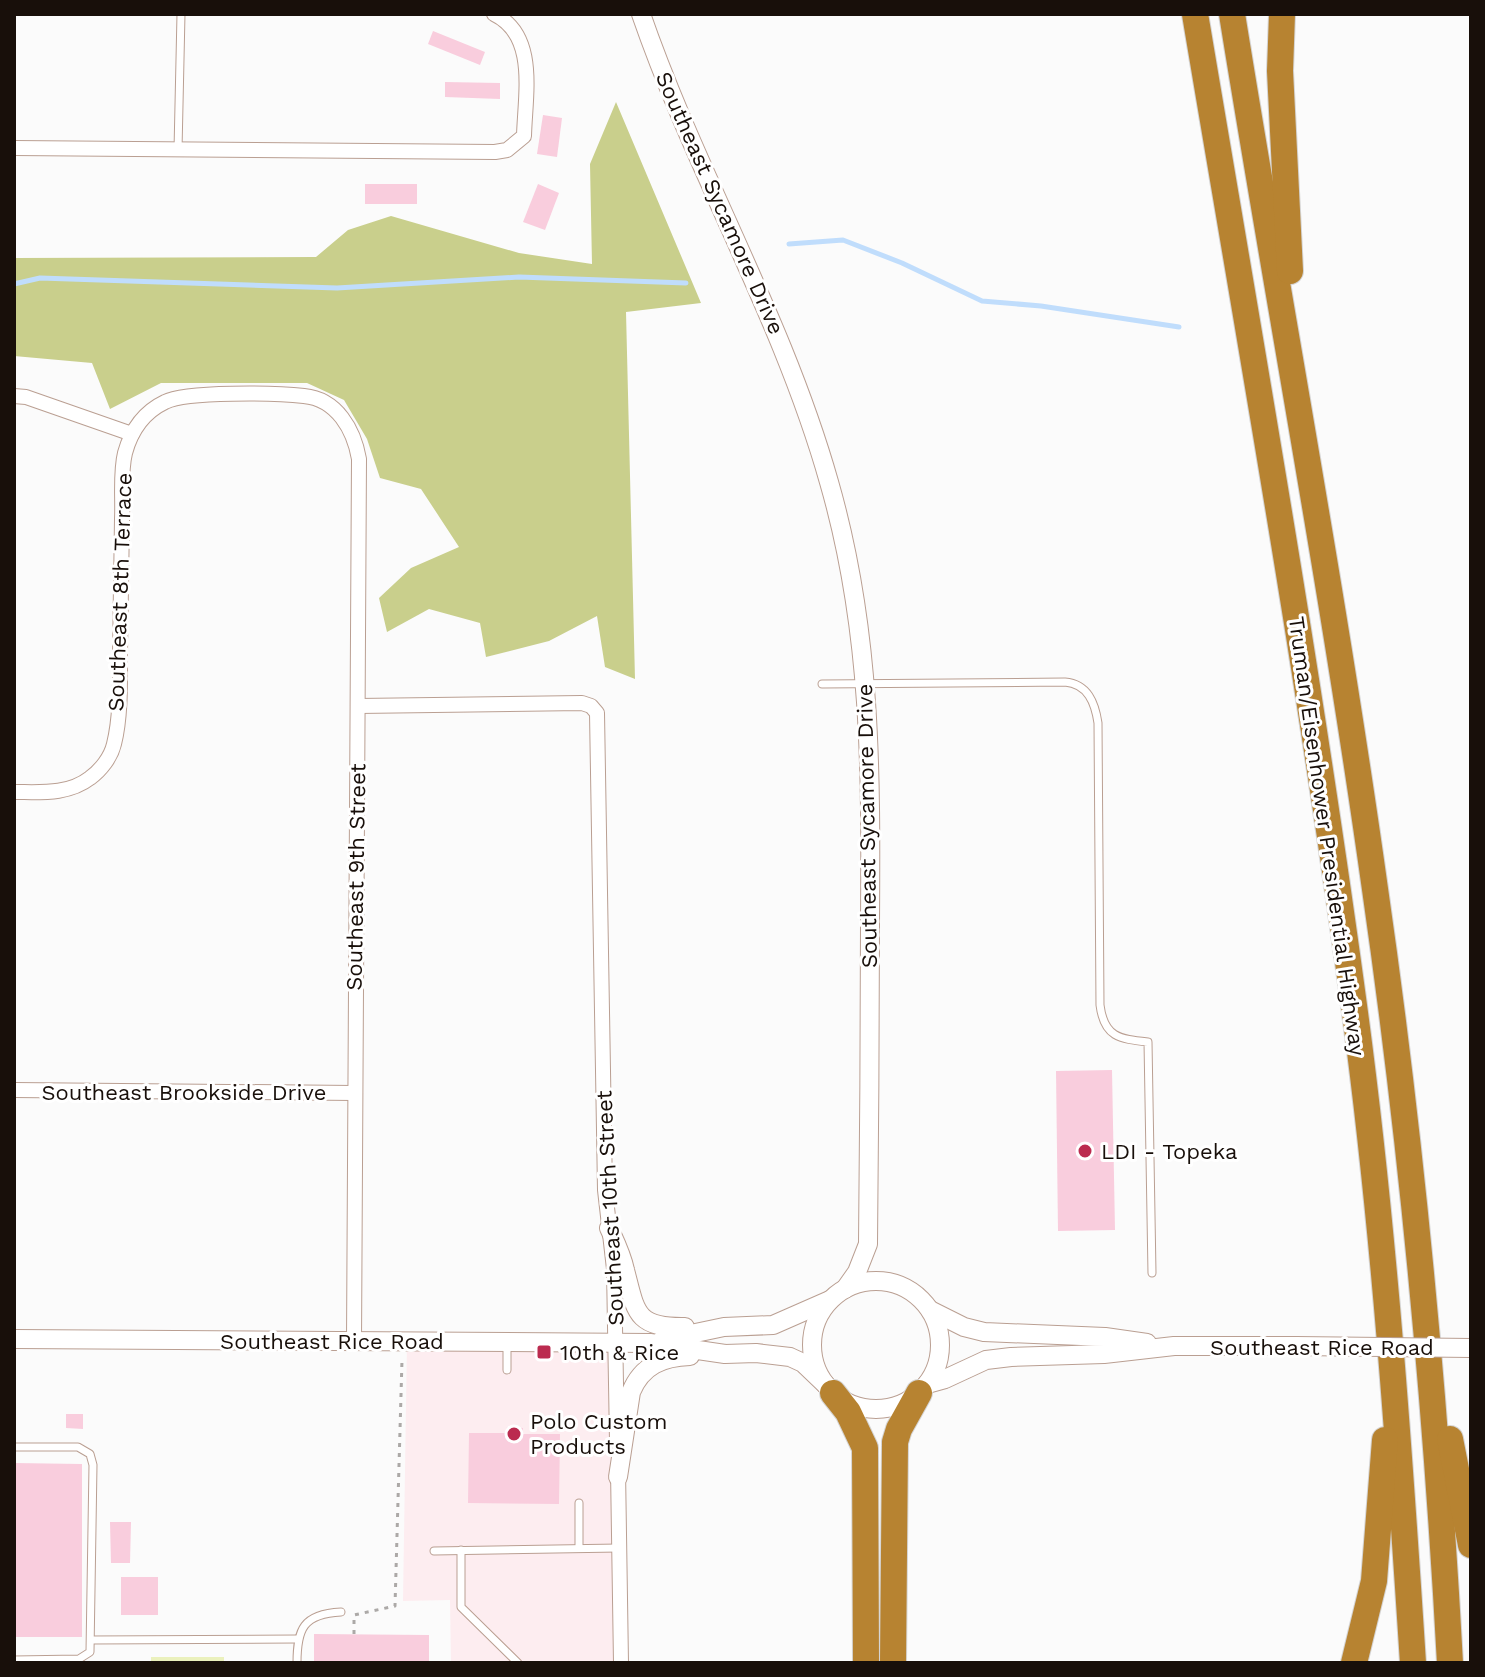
<svg xmlns="http://www.w3.org/2000/svg" width="1485" height="1677" font-family="'Work Sans',sans-serif">
	<style>
		.industrial { fill: #fdedf0 }
		.green { fill: #ebf1bd }
		.forest { fill: #c9cf8c }
		.lines { fill: none; stroke-linecap: round; stroke-linejoin: round }
		.stream { stroke: #c0ddfc; stroke-width: 5 }
		.building { fill: #f9cddd }
		.service-casing { stroke: #ba9f92; stroke-width: 9 }
		.minor-casing { stroke: #ba9f92; stroke-width: 16 }
		.tertiary-casing { stroke: #ba9f92; stroke-width: 20 }
		.motorway-casing { stroke: #d5d4d3; stroke-width: 28 }
		.path { stroke: #aca9a7; stroke-width: 3; stroke-dasharray: 4 6; stroke-linecap: butt }
		.service { stroke: #fff; stroke-width: 7 }
		.minor { stroke: #fff; stroke-width: 14 }
		.tertiary { stroke: #fff; stroke-width: 18 }
		.motorway { stroke: #b78331; stroke-width: 26 }
		.tertiary-bridge-casing { stroke: #ba9f92; stroke-width: 20; stroke-linecap: butt }
		.tertiary-bridge { stroke: #fff; stroke-width: 18 }
		.poi-dot { fill: #bb2b4f; stroke: #fff; stroke-width: 3 }
		.labels { text-anchor: middle; dominant-baseline: central; stroke-width: 6; stroke-linejoin: round; paint-order: stroke }
		.street-label { font-size: 22px; fill: #180f0a; stroke: #fff }
		.poi-label { font-size: 22px; fill: #180f0a; stroke: #fff; text-anchor: start }
	</style>
	<rect width="100%" height="100%" fill="#fbfbfb"/>
	<polygon class="industrial" points="407,1341 615,1343 621,1663 451,1663 450,1600 403,1601"/>
	<rect class="green" x="151" y="1657" width="73" height="6"/>
	<polygon class="forest" points="616,102 701,303 626,312 635,679 605,667 597,616 549,641 486,657 480,623 429,609 387,632 379,598 411,568 459,547 421,489 380,478 367,439 344,400 307,383 161,383 110,409 92,363 14,356 14,258 316,257 348,230 391,216 519,253 592,264 590,164"/>
	<g class="lines">
		<g class="stream">
			<polyline points="789,244 843,240 902,263 982,301 1041,306 1179,327"/>
			<polyline points="14,284 40,278 337,288 519,277 686,283"/>
		</g>
	</g>
	<g class="building">
		<polygon points="433,31 485,52 480,65 428,44"/>
		<polygon points="445,82 500,83 500,99 445,97"/>
		<polygon points="543,115 562,118 557,157 537,154"/>
		<rect x="365" y="184" width="52" height="20"/>
		<polygon points="538,184 559,193 545,230 523,222"/>
		<polygon points="1112,1070 1115,1230 1058,1231 1056,1071"/>
		<polygon points="66,1414 83,1414 83,1429 66,1428"/>
		<polygon points="507,1427 523,1428 523,1434 560,1434 559,1504 468,1503 469,1433 506,1433"/>
		<polygon points="14,1463 82,1464 82,1637 14,1637"/>
		<polygon points="110,1522 131,1522 130,1563 111,1563"/>
		<rect x="121" y="1577" width="37" height="38"/>
		<polygon points="314,1634 429,1635 429,1663 314,1663"/>
	</g>
	<g class="lines">
		<g class="service-casing">
			<g id="service">
				<polyline points="178,150 181,14"/>
				<path d="M822 684 1065 682C1088 684 1095 703 1098 723L1100 1005C1104 1037 1119 1039 1148 1042L1152 1273"/>
				<polyline points="507,1370 507,1344"/>
				<polyline points="14,1447 78,1447 90,1454 93,1465 90,1652 79,1659 14,1660"/>
				<polyline points="579,1548 579,1503"/>
				<polyline points="461,1550 461,1607 518,1663"/>
				<polyline points="434,1551 619,1548"/>
				<polyline points="91,1640 297,1639"/>
				<path d="M297 1663C297 1629 303 1614 341 1612"/>
			</g>
		</g>
		<g class="minor-casing">
			<g id="minor">
				<path d="M14 148 495 152 507 150 524 136C525 95 538 35 494 14"/>
				<polyline points="14,396 26,397 132,434"/>
				<polyline points="358,706 582,703 591,706 597,713 605,1190 614,1269 617,1441"/>
				<path d="M14 792C40 792 68 795 90 778 101 770 111 757 114 744 121 716 120 682 120 653 121 609 121 564 122 519 123 498 120 473 125 453 131 431 144 412 165 402 186 391 277 393 304 396 337 399 354 430 359 459L354 1341"/>
				<polyline points="14,1090 354,1093"/>
				<polyline points="618,1470 621,1663"/>
			</g>
		</g>
		<g class="tertiary-casing">
			<g id="tertiary">
				<path d="M641 14C696 173 783 319 829 482 872 631 871 772 870 925 870 1031 869 1138 868 1244L857 1272 845 1289"/>
				<path d="M609 1228C615 1241 622 1255 625 1270 636 1312 635 1328 685 1327"/>
				<circle cx="876" cy="1345" r="64"/>
				<polyline points="930,1310 964,1327 984,1332 1105,1337 1147,1343"/>
				<polyline points="14,1339 650,1343 725,1354 756,1353 790,1357 803,1363 826,1385"/>
				<polyline points="662,1340 724,1327 773,1325 830,1300"/>
				<polyline points="927,1384 945,1379 986,1360 1011,1357 1104,1354 1174,1346 1296,1346"/>
				<path d="M618 1477 631 1392C642 1365 663 1357 690 1356"/>
			</g>
		</g>
		<g class="motorway-casing">
			<g id="motorway">
				<path d="M1195 14C1251 347 1310 679 1355 1013 1384 1229 1399 1446 1413 1663"/>
				<path d="M1232 14C1279 306 1334 596 1375 889 1412 1145 1436 1404 1450 1663"/>
				<polyline points="1282,14 1280,71 1290,271"/>
				<polyline points="833,1393 848,1412 865,1448 866,1663"/>
				<polyline points="1450,1439 1471,1545"/>
				<polyline points="893,1663 895,1442 899,1429 919,1393"/>
				<polyline points="1354,1663 1374,1581 1385,1440"/>
			</g>
		</g>
		<polyline class="path" points="354,1634 354,1615 395,1606 402,1360"/>
		<use href="#service" class="service"/>
		<use href="#minor" class="minor"/>
		<use href="#tertiary" class="tertiary"/>
		<use href="#motorway" class="motorway"/>
		<g class="tertiary-bridge-casing">
			<polyline id="tertiary-bridge" points="1296,1346 1471,1348"/>
		</g>
		<use href="#tertiary-bridge" class="tertiary-bridge"/>
	</g>
	<g class="poi-dot">
		<circle cx="1085" cy="1151" r="8"/>
		<rect x="536" y="1344" width="16" height="16" rx="4"/>
		<circle cx="514" cy="1434" r="8"/>
	</g>
	<g class="labels">
		<g class="street-label">
			<text transform="translate(720 203) rotate(66)">Southeast Sycamore Drive</text>
			<text transform="translate(120 592) rotate(-88)">Southeast 8th Terrace</text>
			<text transform="translate(867 826) rotate(-91)">Southeast Sycamore Drive</text>
			<text transform="translate(1327 836) rotate(82)">Truman/Eisenhower Presidential Highway</text>
			<text transform="translate(356 877) rotate(-89)">Southeast 9th Street</text>
			<text x="184" y="1092">Southeast Brookside Drive</text>
			<text transform="translate(610 1208) rotate(-93)">Southeast 10th Street</text>
			<text x="332" y="1341">Southeast Rice Road</text>
			<text x="1322" y="1347">Southeast Rice Road</text>
		</g>
		<g class="poi-label">
			<text x="1101" y="1151">LDI - Topeka</text>
			<text x="560" y="1352">10th &amp; Rice</text>
			<text x="530" y="1421">Polo Custom<tspan x="530" dy="25">Products</tspan></text>
		</g>
	</g>
	<rect width="1485" height="1677" fill="none" stroke="#180f0a" stroke-width="32"/>
</svg>
